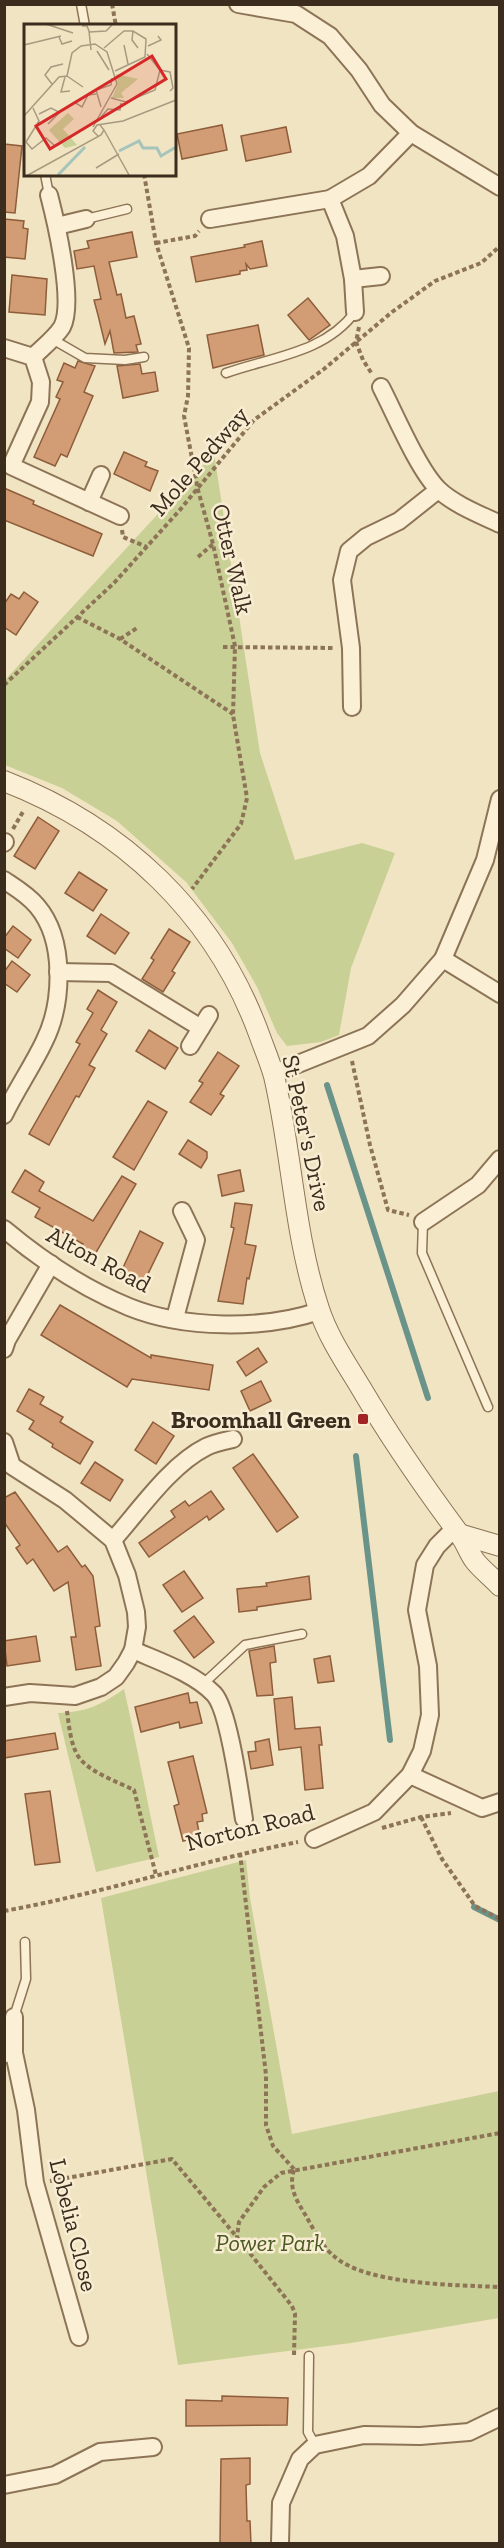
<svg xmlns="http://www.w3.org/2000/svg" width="504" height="2548" font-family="'Zilla Slab',serif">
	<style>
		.green { fill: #c9d095 }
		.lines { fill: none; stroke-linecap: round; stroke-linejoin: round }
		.stream { stroke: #6a9389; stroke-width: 6 }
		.building { fill: #d29d75; stroke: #8e5d3b; stroke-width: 1.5 }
		.service-casing { stroke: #8d7457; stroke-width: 11 }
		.minor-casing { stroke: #8d7457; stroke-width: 20 }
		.tertiary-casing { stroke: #8d7457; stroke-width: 22 }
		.path { stroke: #8d7457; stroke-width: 4; stroke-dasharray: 4.5 3; stroke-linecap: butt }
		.service { stroke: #fbf0d6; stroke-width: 8 }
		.minor { stroke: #fbf0d6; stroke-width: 16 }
		.tertiary { stroke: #fbf0d6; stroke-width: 20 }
		.poi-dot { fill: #a12323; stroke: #f8edd2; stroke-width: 2 }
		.labels { text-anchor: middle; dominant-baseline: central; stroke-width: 5; stroke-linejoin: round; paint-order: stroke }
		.street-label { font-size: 24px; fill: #3b2c1d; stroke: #f8edd2 }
		.poi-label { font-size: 24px; font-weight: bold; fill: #3b2c1d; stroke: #f8edd2; text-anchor: end }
		.park-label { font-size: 24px; font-style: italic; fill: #4b5922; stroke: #f8edd2 }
		.inset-river { fill: none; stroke: #a5c4bb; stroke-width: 3 }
		.inset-road { fill: none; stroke: #a89a80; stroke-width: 1.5 }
		.view { fill: #d62828; fill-opacity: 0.15; stroke: #d62828; stroke-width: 3 }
		.inset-edge { fill: none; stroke: #3b2c1d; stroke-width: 3 }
	</style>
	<rect width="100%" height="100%" fill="#f1e4c2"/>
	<g class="green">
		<polygon points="214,453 260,753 295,860 362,843 395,853 351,968 339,1035 321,1042 287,1046 277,1033 257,987 232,943 186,882 117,821 62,788 5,765 5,680"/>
		<path d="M124 1689C137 1745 147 1801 159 1857L96 1872 58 1713C87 1712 101 1705 124 1689Z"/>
		<polygon points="246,1860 250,1898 292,2134 499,2091 499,2318 351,2343 178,2365 101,1898"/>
	</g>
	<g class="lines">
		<g class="stream">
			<polyline points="327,1085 428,1398"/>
			<polyline points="356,1456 390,1740"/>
			<polyline points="474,1907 500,1920"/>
		</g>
	</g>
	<g class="building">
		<polygon points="222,125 227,150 182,159 177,134"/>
		<polygon points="286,127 291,152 246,161 241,136"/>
		<polygon points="4,144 22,146 15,213 4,212"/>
		<polygon points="4,219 24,221 23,228 28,229 25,259 4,257"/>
		<polygon points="132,232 137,257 109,262 117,295 121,294 126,318 134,316 141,344 136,345 138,352 114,353 110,331 105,344 98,315 94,300 101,299 94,266 77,269 74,251 89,248 87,241"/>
		<polygon points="262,241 267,266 250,269 246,264 247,270 240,271 240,274 196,282 191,257 245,247 244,245"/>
		<polygon points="12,275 47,279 45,315 9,312"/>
		<polygon points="308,298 330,325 309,340 288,315"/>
		<polygon points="258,325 264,355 213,368 207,335"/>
		<polygon points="78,361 95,366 84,392 93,396 67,457 61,454 55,466 34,457 60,399 56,397 63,382 57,380 64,363 75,368"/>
		<polygon points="140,364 142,374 155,372 158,391 123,398 117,366"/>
		<polygon points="124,452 147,462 145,466 158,471 150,491 114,474"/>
		<polygon points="4,488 34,501 33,504 102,534 93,556 4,520"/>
		<polygon points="24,592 38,602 16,635 4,627 4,604 11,594 19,599"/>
		<polygon points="38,817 59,831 35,869 14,856"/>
		<polygon points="79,872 107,890 93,911 65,893"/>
		<polygon points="101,914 129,933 115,954 87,936"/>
		<polygon points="13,926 31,940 18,958 4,948 4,938"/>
		<polygon points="169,929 190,942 172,971 175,973 163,992 142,979 154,960 151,958"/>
		<polygon points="12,961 30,975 17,992 4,983 4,972"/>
		<polygon points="98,990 117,1002 101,1030 107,1034 89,1065 95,1068 79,1097 76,1096 49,1145 29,1134 80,1044 76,1042 93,1013 87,1009"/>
		<polygon points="149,1030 178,1048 165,1069 136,1051"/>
		<polygon points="218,1052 239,1066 220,1094 224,1096 211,1115 190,1102 203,1083 199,1081"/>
		<polygon points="148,1101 167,1112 134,1170 113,1157"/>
		<polygon points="188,1140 207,1152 207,1158 201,1168 179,1154"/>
		<polygon points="25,1170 44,1182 39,1191 93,1221 122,1176 136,1184 94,1256 80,1248 83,1244 35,1217 40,1208 12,1192"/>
		<polygon points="240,1170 244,1191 222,1196 218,1175"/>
		<polygon points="235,1203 252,1205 245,1244 256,1246 249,1279 247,1278 243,1304 218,1301 234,1228 231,1227"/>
		<polygon points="140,1231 163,1243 144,1282 121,1272"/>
		<polygon points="60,1305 151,1358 151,1355 213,1365 209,1390 132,1379 127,1387 41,1335"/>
		<polygon points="258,1348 267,1362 246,1376 237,1362"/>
		<polygon points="261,1381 271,1401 250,1411 241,1391"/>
		<polygon points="29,1389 44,1397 40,1404 63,1417 60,1422 93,1442 80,1464 52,1447 53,1444 29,1429 34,1421 17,1411"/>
		<polygon points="153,1422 174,1436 156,1464 135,1450"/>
		<polygon points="253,1454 298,1517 277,1532 233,1468"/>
		<polygon points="95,1462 123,1480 110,1501 81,1483"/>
		<polygon points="211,1491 224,1509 209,1520 207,1516 149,1557 139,1543 175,1517 171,1511 185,1501 189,1506"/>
		<polygon points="15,1492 58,1552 67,1546 82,1567 85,1565 93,1576 100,1626 95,1627 101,1666 76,1670 71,1637 76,1637 68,1582 54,1591 33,1559 27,1564 16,1548 20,1545 4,1522 4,1498"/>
		<polygon points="184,1571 203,1598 182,1612 163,1585"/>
		<polygon points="309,1576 311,1599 257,1607 257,1610 239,1612 237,1589 267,1586 266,1583"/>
		<polygon points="194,1616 214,1642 194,1658 174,1631"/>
		<polygon points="36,1636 40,1661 7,1666 4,1641"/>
		<polygon points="274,1646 276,1662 270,1663 273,1695 257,1696 249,1651"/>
		<polygon points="330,1656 334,1681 318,1683 314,1659"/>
		<polygon points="188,1693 190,1703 197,1702 202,1723 180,1728 179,1722 141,1732 135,1707"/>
		<polygon points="292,1697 295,1729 320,1727 322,1745 319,1745 323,1788 305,1790 301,1747 279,1750 274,1699"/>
		<polygon points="55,1733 58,1749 4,1758 4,1741"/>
		<polygon points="269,1739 273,1765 251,1769 248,1752 256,1751 255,1742"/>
		<polygon points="193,1756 207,1813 202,1814 203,1821 197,1822 200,1837 183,1841 174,1806 179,1804 168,1762"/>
		<polygon points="50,1791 60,1862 35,1865 25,1794"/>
		<polygon points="222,2396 288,2398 287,2425 186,2426 186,2400 222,2401"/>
		<polygon points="250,2458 250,2484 246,2485 247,2521 250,2521 251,2544 220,2544 221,2459"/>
	</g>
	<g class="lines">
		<g class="service-casing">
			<g id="service">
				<polyline points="81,4 85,26"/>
				<polyline points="45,174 49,195"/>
				<polyline points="86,219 127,209"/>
				<polyline points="52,339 85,358 125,360 144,357"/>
				<path d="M226 373C271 357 325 353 355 312"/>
				<polyline points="423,1222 422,1253 488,1407"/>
				<polyline points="202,1685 245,1645 302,1634"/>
				<polyline points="14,2017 26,1979 25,1942"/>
				<polyline points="309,2356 308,2432 315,2445"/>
			</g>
		</g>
		<g class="minor-casing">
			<g id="minor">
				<polyline points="238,4 296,14 330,36 359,70 382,105 411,133 500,187"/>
				<polyline points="330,199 345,236 353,279 355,312"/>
				<polyline points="210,219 330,199 369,176 411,133"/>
				<polyline points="57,226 86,219"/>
				<polyline points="353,279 381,276"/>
				<polyline points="4,348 33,357 41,382 40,402 11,466 120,516"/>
				<path d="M33 357C42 348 55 338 62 327 75 303 56 222 49 195"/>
				<path d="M381 387C395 414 418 469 438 489 453 504 481 515 500 524"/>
				<polyline points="89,502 101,475"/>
				<polyline points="352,707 351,648 342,580 349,551 366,537 399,521 438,490"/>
				<polyline points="4,843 5,842"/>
				<path d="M4 880C16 888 28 895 37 906 66 940 63 1004 44 1042 32 1067 16 1090 4 1115"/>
				<polyline points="443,959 500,994"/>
				<polyline points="58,972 111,973 201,1028"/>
				<polyline points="190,1046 209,1015"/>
				<polyline points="273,1074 368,1036 403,1005 443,959 485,860 500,799"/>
				<polyline points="423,1222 478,1185 500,1159"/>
				<path d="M4 1229C41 1260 85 1289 129 1307 183 1329 264 1330 319 1311"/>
				<polyline points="175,1318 196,1240 182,1211"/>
				<polyline points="4,1349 7,1340 51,1264"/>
				<polyline points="4,1442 12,1466 65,1500 113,1540 127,1575 136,1612 137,1627 133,1650 126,1663 116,1677 101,1687 75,1696 30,1693 4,1697"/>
				<path d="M113 1540C139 1511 170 1465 206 1447 214 1443 224 1441 233 1439"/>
				<path d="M133 1650C158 1661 194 1673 214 1694 229 1710 240 1794 244 1819"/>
				<polyline points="410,1775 482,1808 500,1802"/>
				<polyline points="314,1839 374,1812 410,1775 422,1751 430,1715 428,1666 417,1610 425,1565 437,1546 454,1529"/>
				<polyline points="14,2053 14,2017"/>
				<polyline points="4,2054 14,2053 26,2110 35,2183 79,2337"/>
				<polyline points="4,2485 55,2475 100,2452 153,2447"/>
				<polyline points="280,2544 281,2503 300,2459 315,2445 364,2435 420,2436 469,2432 500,2417"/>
			</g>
		</g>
		<g class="tertiary-casing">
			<g id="tertiary">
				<path d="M4 781C123 827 215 914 259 1034 264 1048 270 1062 274 1076 292 1153 294 1234 319 1309 328 1337 346 1363 361 1388 391 1439 425 1488 460 1535 466 1543 469 1553 475 1561 482 1570 492 1577 500 1586"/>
				<polyline points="459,1534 500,1546"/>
			</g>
		</g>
		<g class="path">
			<polyline points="112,4 116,26"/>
			<polyline points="144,174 156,243 189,348 188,396 184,416 198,490 213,544 235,646 233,715 247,798 241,824 192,889"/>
			<polyline points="156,243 195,236 199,231"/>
			<polyline points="359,327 356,342 363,360 372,374"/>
			<polyline points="122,530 123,537 147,547"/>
			<polyline points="198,557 213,544"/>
			<polyline points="77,617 120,639 233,714"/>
			<polyline points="120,639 137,628"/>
			<polyline points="223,647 335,648"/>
			<polyline points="4,685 114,583 179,511 254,420 324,369 392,312 435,281 481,263 500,246"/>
			<polyline points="13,829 24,810"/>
			<polyline points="352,1061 370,1145 388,1210 409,1215"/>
			<path d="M67 1711C69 1726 71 1749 81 1760 94 1774 118 1782 134 1790L156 1875"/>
			<polyline points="421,1817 442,1859 475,1906 500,1919"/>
			<polyline points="382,1828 421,1817 451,1813"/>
			<polyline points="240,1853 266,2075 266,2125 273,2146 294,2169"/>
			<path d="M4 1911C104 1893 200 1861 298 1842"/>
			<path d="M294 2170C288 2188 297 2201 306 2216 314 2230 323 2248 335 2257 368 2285 457 2285 500 2287"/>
			<polyline points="50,2181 172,2159 236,2236"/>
			<polyline points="294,2355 295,2314 292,2306 237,2237 239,2222 264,2187 281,2173 500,2133"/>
		</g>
		<use href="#service" class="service"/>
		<use href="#minor" class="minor"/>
		<use href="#tertiary" class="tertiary"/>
	</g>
	<rect class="poi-dot" x="357" y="1413" width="12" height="12" rx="3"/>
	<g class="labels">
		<g class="street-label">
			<text transform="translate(199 461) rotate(-49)">Mole Pedway</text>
			<text transform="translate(233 559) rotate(77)">Otter Walk</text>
			<text transform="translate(307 1133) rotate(78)">St Peter's Drive</text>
			<text transform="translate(99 1259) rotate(28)">Alton Road</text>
			<text transform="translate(250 1827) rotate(-14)">Norton Road</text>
			<text transform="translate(74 2225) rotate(76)">Lobelia Close</text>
		</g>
		<g class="poi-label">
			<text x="351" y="1419">Broomhall Green</text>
		</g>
		<g class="park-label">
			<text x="270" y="2242">Power Park</text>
		</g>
	</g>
	<g transform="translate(24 24)">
		<rect width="152" height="152" fill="#f1e4c2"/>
		<path d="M92 50 114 55 97 69 100 74H88L94 60ZM44 89 50 95 39 105 53 121 41 124 25 106Z" fill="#c9d095"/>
		<path class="inset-river" d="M95 127 115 117 119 124H133L137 132 152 123M34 151 61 123"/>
		<path class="inset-road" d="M22 0 49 9M58 2H63L65 7 67 26M109 7 108 16 114 24M65 8 82 7 89 0M35 13 38 20 48 17M0 21 37 12M100 21 104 40M124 22 137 16 134 12M80 24 100 7H109L122 15 121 33 91 47M73 27 85 46M136 46 146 48 149 64 146 67M43 52 59 63M41 53 37 68 46 67M28 60 21 51 27 43 39 40M87 74 102 78 131 66 136 46 123 30M50 78 58 83 64 71 72 70M77 83 72 66 87 61 88 54M15 90 27 84 33 87 35 89 24 100M0 92 35 53 43 52 48 29 57 22 71 20 83 28 93 60 69 103M77 93 84 85 96 86 97 79M80 106 105 151M74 112 69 107 73 101 99 97 152 76M2 118 8 125 22 114 31 122 36 120M2 118 15 97 9 84M72 144 95 130M4 151 77 111 80 106 76 101"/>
		<path class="view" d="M128 32 142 55 26 125 12 102Z"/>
		<rect width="152" height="152" class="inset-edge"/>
	</g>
	<rect width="504" height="2548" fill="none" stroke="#3b2c1d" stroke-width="12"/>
</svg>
